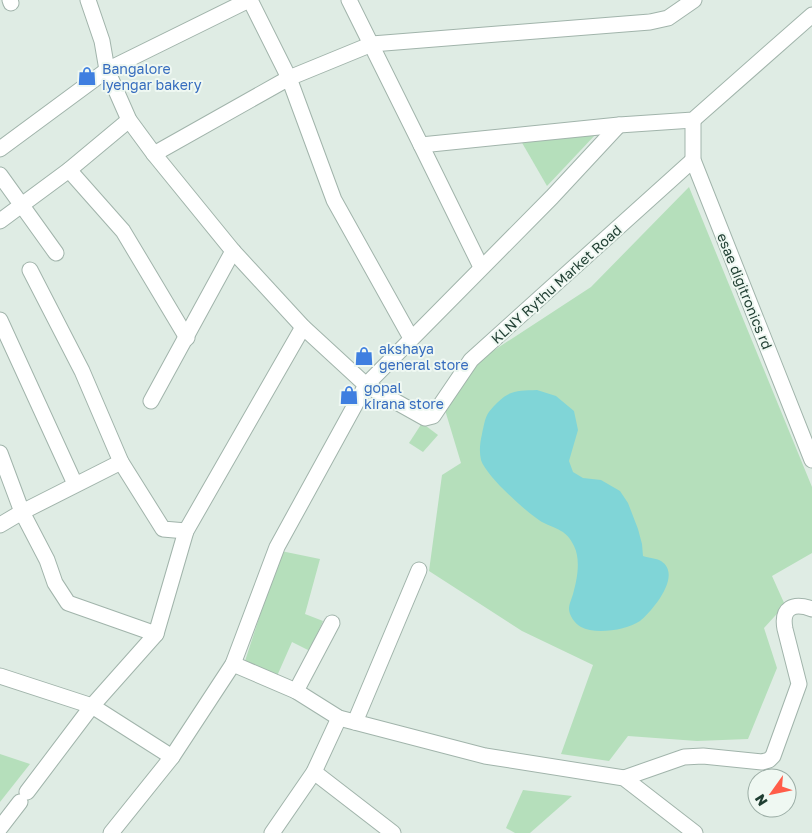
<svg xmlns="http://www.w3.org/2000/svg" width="812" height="833" font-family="'Golos Text',sans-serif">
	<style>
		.green { fill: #b5dfbb }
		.water { fill: #80d5d7 }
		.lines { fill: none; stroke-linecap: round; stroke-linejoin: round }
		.minor-casing { stroke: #a1b4ab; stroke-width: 17 }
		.minor { stroke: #fff; stroke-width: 15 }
		.labels { text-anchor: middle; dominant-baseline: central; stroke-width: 4; stroke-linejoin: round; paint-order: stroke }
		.shop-label { font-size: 14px; fill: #366cbe; stroke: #eff8f2; text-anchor: start }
		.street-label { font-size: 14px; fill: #1e3d31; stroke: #eff8f2 }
	</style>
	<rect width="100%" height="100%" fill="#dfece4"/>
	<g class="green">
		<polygon points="596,134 547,186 521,141"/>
		<polygon points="689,187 812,487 812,553 772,576 785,605 764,628 777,668 748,739 697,741 628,736 609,761 561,754 593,665 522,631 429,571 442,475 461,463 445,410 476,362 591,287"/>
		<polygon points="422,423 438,435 423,452 409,443"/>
		<polygon points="281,551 320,559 305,614 323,621 310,651 292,642 277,676 244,664"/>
		<polygon points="0,754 30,764 0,802"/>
		<polygon points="523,790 572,796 530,833 515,833 506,828"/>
	</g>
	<path class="water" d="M537 390 556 396 574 411 578 430 569 461 573 472 583 478 601 480 620 491 628 503 638 529 642 544 643 556C649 558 656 558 661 561 683 575 652 611 640 621 627 630 595 635 581 627 575 624 569 615 569 609 569 604 572 598 573 594 577 580 581 560 574 546 567 530 556 529 542 522 527 513 486 476 481 460 479 451 480 443 482 434 486 416 485 415 498 402 511 389 520 391 537 390Z"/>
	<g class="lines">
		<g class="minor-casing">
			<g id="minor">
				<polyline points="10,0 11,3"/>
				<polyline points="88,0 102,41 107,70 129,120 154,154 233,251 303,327 366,385 425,418 433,416 471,360 693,160"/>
				<polyline points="250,0 289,78 334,200 411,338"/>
				<polyline points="349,0 421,145 619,125 693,120 812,15"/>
				<polyline points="693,120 693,160 812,460"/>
				<polyline points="421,145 481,267"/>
				<polyline points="0,149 107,70 249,0"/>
				<polyline points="154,154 289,78 372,44 650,22 668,18 694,0"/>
				<polyline points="69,170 123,231 187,338"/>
				<polyline points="0,175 56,253"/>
				<polyline points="0,221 69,170 129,120"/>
				<polyline points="30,270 82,371 121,462 163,529 186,531"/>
				<polyline points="0,320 75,484"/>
				<polyline points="151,401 233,251"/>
				<polyline points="0,453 22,512 47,560 55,583 68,603 156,634"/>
				<polyline points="0,525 22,512 121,462"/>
				<polyline points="233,664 296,691 339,718 485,756 624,778 695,833"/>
				<polyline points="0,676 92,706 172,757"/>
				<polyline points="296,691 332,623"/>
				<polyline points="355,722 419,570"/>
				<polyline points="314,772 393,833"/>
				<path d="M624 778 684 757 703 756 762 762 769 760 773 756 799 684 785 629C781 608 793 602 812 609"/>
				<polyline points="27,792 92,706 156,634 186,531 303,327"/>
				<polyline points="0,828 20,802"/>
				<polyline points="111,833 172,757 233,664 277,547 366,385 552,197 619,125"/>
				<polyline points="272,833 314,772 339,718"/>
			</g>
		</g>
		<use href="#minor" class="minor"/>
	</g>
	<defs>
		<g id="shop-bare" transform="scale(1.5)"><path d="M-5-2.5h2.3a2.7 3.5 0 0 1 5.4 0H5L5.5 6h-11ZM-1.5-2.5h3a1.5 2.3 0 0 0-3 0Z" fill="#3f7fe0" stroke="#eff8f2" stroke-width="2.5" paint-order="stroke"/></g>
	</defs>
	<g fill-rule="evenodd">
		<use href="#shop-bare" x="87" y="76"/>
		<use href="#shop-bare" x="364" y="356"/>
		<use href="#shop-bare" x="349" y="395"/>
	</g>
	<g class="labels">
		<g class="shop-label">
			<text x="102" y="68">Bangalore<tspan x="102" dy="16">iyengar bakery</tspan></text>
			<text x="379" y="348">akshaya<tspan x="379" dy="16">general store</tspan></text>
			<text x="364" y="387">gopal<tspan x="364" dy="16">kirana store</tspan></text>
		</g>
		<g class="street-label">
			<text transform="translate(556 284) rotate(-42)">KLNY Rythu Market Road</text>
			<text transform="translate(745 291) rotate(68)">esae digitronics rd</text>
		</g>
	</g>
	<g transform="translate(772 793) rotate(237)"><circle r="24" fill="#eff8f2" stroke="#9bada5"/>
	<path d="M0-4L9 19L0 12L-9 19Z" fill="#ff5d49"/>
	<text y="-8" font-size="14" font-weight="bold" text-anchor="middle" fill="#1e3d31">N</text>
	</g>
</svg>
